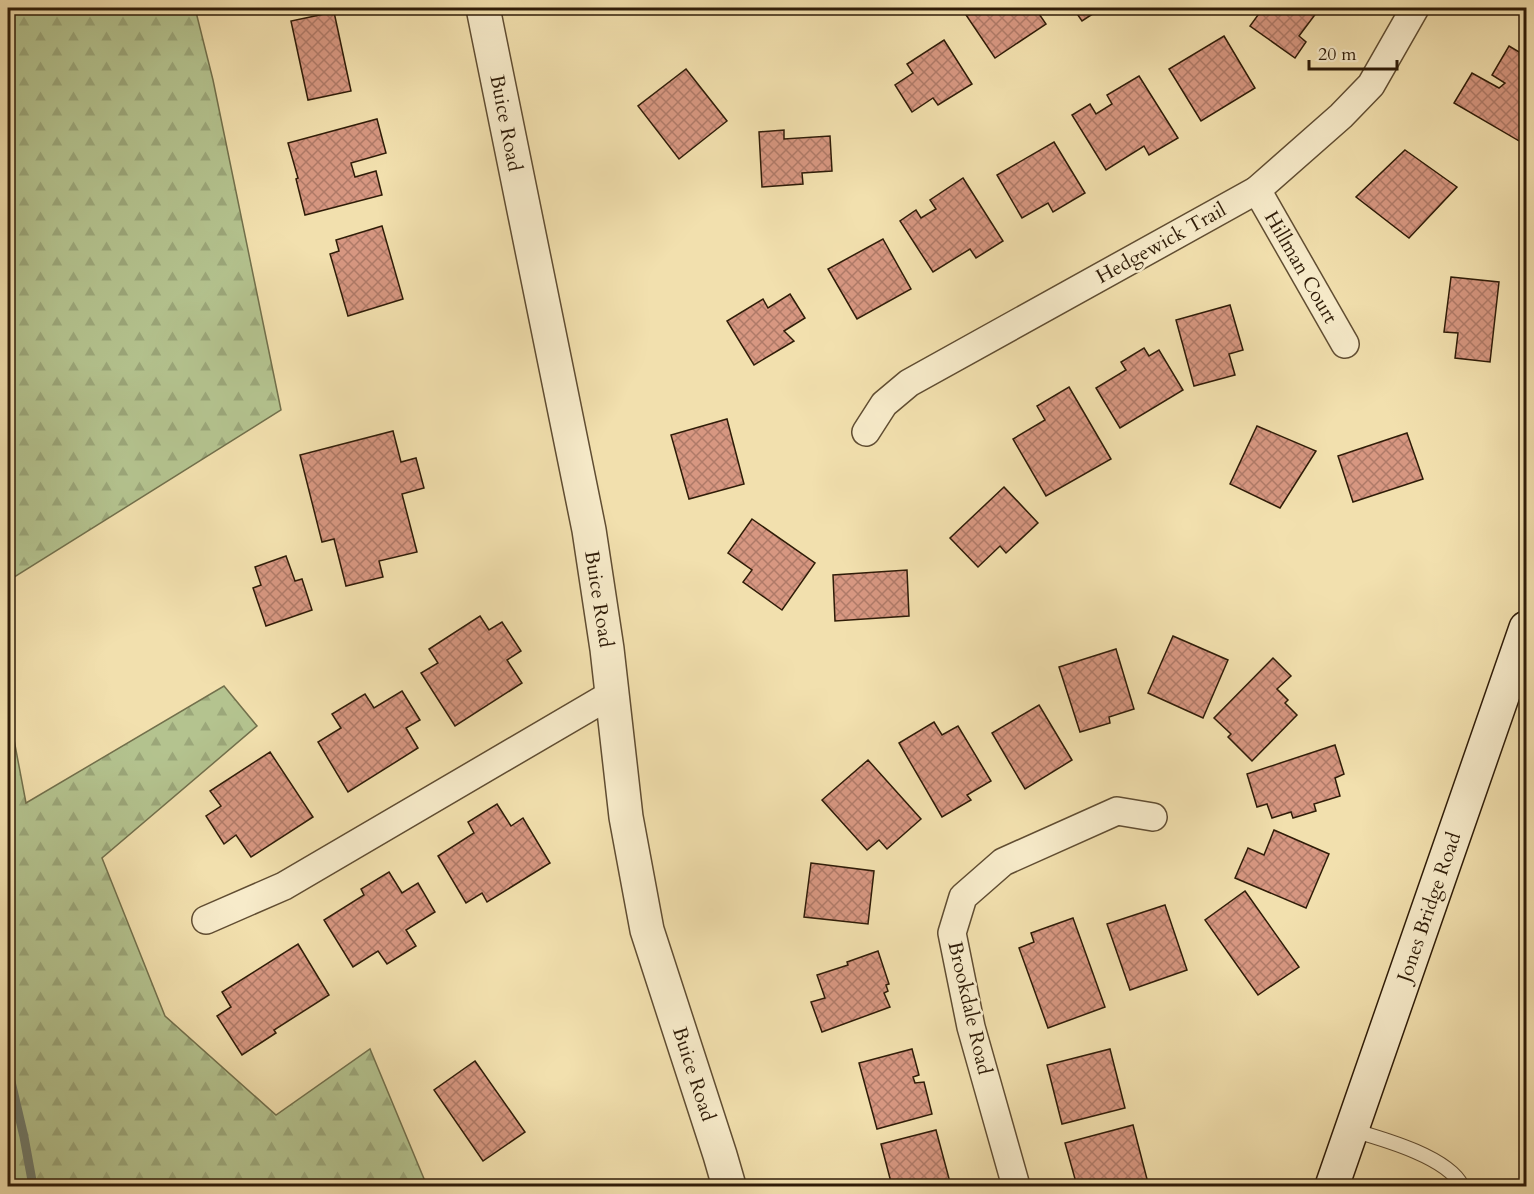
<svg xmlns="http://www.w3.org/2000/svg" width="1534" height="1194" font-family="Cardo,serif">
	<style>
		.forest { fill: url(#forest-firs); stroke: #72704c; stroke-width: 1.5 }
		.lines { fill: none; stroke-linecap: round; stroke-linejoin: round }
		.stream { stroke: #707c6d; stroke-width: 9 }
		.building { fill: url(#building-cross-hatch); stroke: #2f1c08; stroke-width: 1.5 }
		.service-casing { stroke: #604d32; stroke-width: 16 }
		.minor-casing { stroke: #604d32; stroke-width: 30 }
		.tertiary-casing { stroke: #604d32; stroke-width: 36 }
		.secondary-casing { stroke: #2f1c08; stroke-width: 36 }
		.service { stroke: #f7ebca; stroke-width: 14 }
		.minor { stroke: #f7ebca; stroke-width: 27 }
		.tertiary { stroke: #f7ebca; stroke-width: 33 }
		.secondary { stroke: #f7ebca; stroke-width: 33 }
		.labels { text-anchor: middle; dominant-baseline: central; stroke-width: 5; stroke-linejoin: round; paint-order: stroke }
		.street-label { font-size: 20px; fill: #2f1c08; stroke: #f7ebca }
	</style>
	<defs>
		<pattern id="forest-firs" width="22" height="20" patternUnits="userSpaceOnUse" patternTransform="scale(1.5)"><rect width="22" height="20" fill="#b4c38f"/><path d="M5 1l3.5 6h-7zM16 11l3.5 6h-7z" fill="#9ba77a"/></pattern>
		<pattern id="building-cross-hatch" width="8" height="8" patternUnits="userSpaceOnUse" patternTransform="scale(1.5)"><rect width="8" height="8" fill="#d79781"/><path d="M0 0l8 8M0 8l8-8" fill="none" stroke="#af7a68"/></pattern>
	</defs>
	<rect width="100%" height="100%" fill="#f2e0ae"/>
	<filter id="stains"><feTurbulence type="fractalNoise" baseFrequency=".00333" numOctaves="4"/><feColorMatrix values="0 0 0 0 .2 0 0 0 0 .09 0 0 0 0 .02 0 0 0 .5 -.17"/></filter>
	<radialGradient id="worn" r=".72"><stop offset=".6" stop-color="#630" stop-opacity="0"/><stop offset="1" stop-color="#630" stop-opacity=".3"/></radialGradient>
	<g class="forest">
		<polygon points="8,8 195,8 213,80 281,410 8,581"/>
		<polygon points="224,686 257,726 102,858 165,1016 276,1115 370,1049 427,1186 8,1186 8,708 26,803"/>
	</g>
	<g class="lines">
		<polyline class="stream" points="8,1069 24,1137 33,1186"/>
	</g>
	<g class="building">
		<polygon points="970,8 1035,8 1046,24 995,58 964,12"/>
		<polygon points="1073,8 1102,8 1082,21"/>
		<polygon points="1263,8 1320,8 1299,36 1306,42 1295,58 1250,26"/>
		<polygon points="334,12 351,91 308,100 291,21"/>
		<polygon points="1224,36 1255,88 1201,121 1169,69"/>
		<polygon points="944,40 972,84 938,105 933,98 912,112 895,85 913,73 907,64"/>
		<polygon points="1509,46 1526,56 1526,145 1454,103 1472,73 1499,88 1505,83 1492,75"/>
		<polygon points="686,69 727,121 679,159 638,106"/>
		<polygon points="1139,76 1178,138 1149,155 1144,146 1106,170 1072,115 1090,104 1096,114 1112,104 1107,95"/>
		<polygon points="377,119 386,153 351,163 355,177 376,171 382,195 305,215 296,179 298,178 288,143"/>
		<polygon points="784,130 784,139 830,136 832,171 802,173 803,184 762,187 759,132"/>
		<polygon points="1054,142 1085,193 1053,212 1048,203 1022,218 997,175"/>
		<polygon points="1405,150 1457,187 1409,238 1356,197"/>
		<polygon points="963,178 1003,241 976,258 970,249 933,272 900,221 916,210 921,218 936,209 930,200"/>
		<polygon points="382,226 403,299 348,316 330,254 339,251 336,240"/>
		<polygon points="883,239 911,289 857,319 828,269"/>
		<polygon points="1451,277 1499,282 1490,362 1455,358 1458,333 1444,332"/>
		<polygon points="790,294 805,318 784,331 794,341 754,365 727,321 763,299 768,308"/>
		<polygon points="1230,305 1243,350 1229,354 1235,375 1194,386 1176,320"/>
		<polygon points="1144,348 1149,356 1159,350 1183,390 1120,428 1096,388 1126,370 1121,362"/>
		<polygon points="1069,387 1111,459 1046,496 1013,439 1045,420 1037,406"/>
		<polygon points="727,419 744,484 689,499 671,435"/>
		<polygon points="1257,426 1316,451 1280,508 1230,484"/>
		<polygon points="393,431 401,462 416,458 424,488 402,494 417,552 379,561 383,577 346,586 334,539 322,542 300,455"/>
		<polygon points="1407,433 1423,479 1353,502 1338,456"/>
		<polygon points="1004,487 1038,523 1006,553 1000,546 978,567 950,538"/>
		<polygon points="752,519 815,563 782,610 743,582 752,570 728,553"/>
		<polygon points="286,556 295,581 302,579 312,610 266,626 253,588 261,585 255,567"/>
		<polygon points="907,570 909,616 835,621 833,575"/>
		<polygon points="480,616 489,630 502,622 521,651 507,660 522,683 455,726 421,673 438,663 429,649"/>
		<polygon points="1173,636 1228,660 1203,718 1148,693"/>
		<polygon points="1116,649 1134,709 1109,717 1110,723 1080,732 1059,667"/>
		<polygon points="1273,658 1291,676 1277,689 1288,700 1285,703 1297,715 1252,761 1228,737 1231,734 1214,718"/>
		<polygon points="402,691 420,720 406,728 418,748 348,792 318,742 341,728 332,714 365,694 374,708"/>
		<polygon points="1039,705 1072,760 1025,789 992,733"/>
		<polygon points="934,722 942,735 958,726 991,781 967,795 971,800 942,817 899,743"/>
		<polygon points="1335,745 1344,774 1335,778 1340,796 1314,804 1316,811 1293,818 1291,812 1272,818 1267,804 1257,807 1247,774"/>
		<polygon points="270,752 313,817 251,857 236,835 224,844 206,816 221,806 210,791"/>
		<polygon points="868,760 921,819 887,849 879,840 867,850 822,800"/>
		<polygon points="497,804 511,826 523,818 550,863 487,902 482,893 466,903 438,856 474,833 468,822"/>
		<polygon points="1274,830 1329,854 1306,908 1235,878 1248,848 1264,855"/>
		<polygon points="811,863 874,871 868,924 804,917"/>
		<polygon points="389,872 402,893 418,883 435,912 406,930 416,946 387,964 378,951 353,967 324,920 364,895 361,889"/>
		<polygon points="1245,891 1299,967 1258,995 1205,920"/>
		<polygon points="1165,905 1187,970 1130,990 1107,924"/>
		<polygon points="1073,918 1105,1007 1048,1028 1019,948 1034,942 1031,933"/>
		<polygon points="298,944 329,995 274,1030 276,1033 242,1055 217,1016 231,1007 222,992"/>
		<polygon points="878,951 889,984 886,985 888,991 884,993 890,1007 822,1032 811,1002 825,998 817,975 848,965 847,962"/>
		<polygon points="912,1049 919,1075 913,1077 915,1083 924,1082 932,1114 877,1129 859,1063"/>
		<polygon points="1110,1049 1125,1108 1062,1124 1047,1065"/>
		<polygon points="475,1061 525,1132 483,1161 434,1090"/>
		<polygon points="1133,1125 1148,1183 1134,1186 1077,1186 1065,1143"/>
		<polygon points="936,1130 951,1186 892,1186 881,1144"/>
	</g>
	<g class="lines">
		<g class="service-casing">
			<path id="service" d="M1352 1130C1383 1139 1448 1157 1462 1186"/>
		</g>
		<g class="minor-casing">
			<g id="minor">
				<polyline points="1257,190 1345,344"/>
				<polyline points="866,432 884,404 909,383 1257,190 1341,116 1371,85 1415,8"/>
				<polyline points="206,920 284,886 612,694"/>
				<polyline points="1016,1186 971,1027 952,933 963,897 1003,862 1117,811 1153,817"/>
			</g>
		</g>
		<g class="tertiary-casing">
			<polyline id="tertiary" points="483,8 589,530 607,649 626,817 647,930 720,1155 729,1186"/>
		</g>
		<g class="secondary-casing">
			<polyline id="secondary" points="1332,1186 1526,628"/>
		</g>
		<use href="#service" class="service"/>
		<use href="#minor" class="minor"/>
		<use href="#tertiary" class="tertiary"/>
		<use href="#secondary" class="secondary"/>
	</g>
	<g class="labels">
		<g class="street-label">
			<text transform="translate(506 123) rotate(79)">Buice Road</text>
			<text transform="translate(1161 243) rotate(-29)">Hedgewick Trail</text>
			<text transform="translate(1301 267) rotate(60)">Hillman Court</text>
			<text transform="translate(599 599) rotate(81)">Buice Road</text>
			<text transform="translate(1429 907) rotate(-71)">Jones Bridge Road</text>
			<text transform="translate(970 1008) rotate(77)">Brookdale Road</text>
			<text transform="translate(694 1074) rotate(72)">Buice Road</text>
		</g>
	</g>
	<rect width="1534" height="1194" fill="none" stroke="#f2e0ae" stroke-width="30"/>
	<rect x="9" y="9" width="1516" height="1176" fill="none" stroke="#2f1c08" stroke-width="3"/>
	<rect x="15" y="15" width="1504" height="1164" fill="none" stroke="#2f1c08" stroke-width="1.5"/>
	<path d="M1309 60v9h88v-9" fill="none" stroke="#2f1c08" stroke-width="3"/>
	<text x="1318" y="60" font-size="18" fill="#2f1c08" stroke="#f7ebca" stroke-width="4.5" paint-order="stroke">20 m</text>
	<rect width="100%" height="100%" filter="url(#stains)"/>
	<rect width="100%" height="100%" fill="url(#worn)"/>
</svg>
